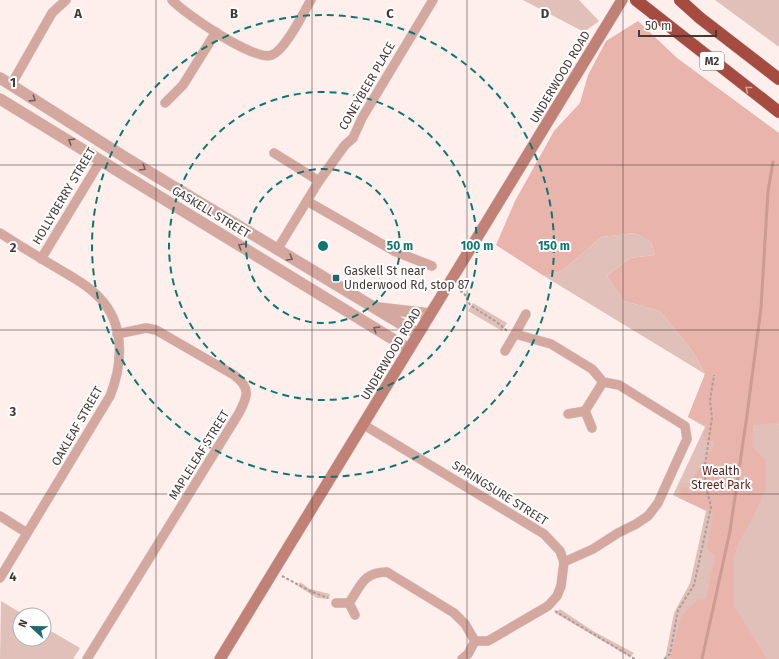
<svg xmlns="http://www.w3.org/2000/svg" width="779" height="659" font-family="'Fira Sans',sans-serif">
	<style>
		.green { fill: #e1c0ba }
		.forest { fill: #e8b4ac }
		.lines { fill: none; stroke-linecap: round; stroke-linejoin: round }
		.stream { stroke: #cc9b92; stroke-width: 3 }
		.minor-casing { stroke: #d9cac8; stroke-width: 10 }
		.tertiary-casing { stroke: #d9cac8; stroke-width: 12 }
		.secondary-casing { stroke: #d9cac8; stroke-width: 12 }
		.motorway-casing { stroke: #d9cac8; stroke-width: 13 }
		.path { stroke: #ab9d9b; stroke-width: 2; stroke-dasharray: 3 2; stroke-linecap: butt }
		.minor { stroke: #d4a79f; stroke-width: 9 }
		.tertiary { stroke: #d4a79f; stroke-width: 11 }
		.secondary { stroke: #c28176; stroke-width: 11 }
		.motorway { stroke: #a54b3f; stroke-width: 12 }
		.oneway { stroke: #d2a59f }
		.oneway2 { stroke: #775f5a }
		.grid { fill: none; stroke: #453835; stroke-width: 1; stroke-opacity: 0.55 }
		.ring { fill: none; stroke: #0f766e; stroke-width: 2; stroke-dasharray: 7 5 }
		.poi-dot { fill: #1d6772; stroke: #fff; stroke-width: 1.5 }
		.labels { text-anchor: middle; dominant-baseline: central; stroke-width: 4; stroke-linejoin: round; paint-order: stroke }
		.shield { fill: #fff; stroke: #7d7472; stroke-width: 1 }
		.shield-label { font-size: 11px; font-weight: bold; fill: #453835 }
		.street-label { font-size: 12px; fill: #453835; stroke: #fff }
		.poi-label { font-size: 12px; fill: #453835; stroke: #fff; text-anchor: start }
		.park-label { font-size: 12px; fill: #5c1f18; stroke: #fff }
		.grid-label { font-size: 13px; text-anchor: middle; font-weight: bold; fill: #453835; stroke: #fff; stroke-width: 4; stroke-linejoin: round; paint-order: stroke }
		.centre { fill: #0f766e; stroke: #fff; stroke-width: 2 }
		.ring-label { font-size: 12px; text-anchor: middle; font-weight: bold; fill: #0f766e; stroke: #fff; stroke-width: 4; stroke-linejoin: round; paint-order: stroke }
	</style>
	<rect width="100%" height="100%" fill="#feefed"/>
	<g class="green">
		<polygon points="523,0 579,0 599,21 584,32"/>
		<polygon points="715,0 779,0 779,47"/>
		<polygon points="635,233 651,242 655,255 630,258 607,276 624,301 660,311 693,352 705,374 779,425 779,659 665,659 674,613 690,583 706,511 673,495 705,427 688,417 705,374 544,276 562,271 601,237"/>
		<polygon points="473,303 507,323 502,331 468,311"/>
		<polygon points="300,582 310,589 330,594 329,599 317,598 298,586"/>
		<polygon points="1,601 24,615 20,615 20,639 44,639 44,627 80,648 73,659 0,659"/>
		<polygon points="560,609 593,631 634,653 630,657 555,613"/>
	</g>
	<polygon class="forest" points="638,21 677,58 779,133 779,425 776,423 753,425 753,447 766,461 766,489 754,515 737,546 734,559 734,606 767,659 670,659 681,617 697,600 706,599 715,556 707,549 713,513 679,498 681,487 692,487 696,481 693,476 714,447 714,441 706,441 703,435 707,425 688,417 705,374 693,352 660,311 624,301 607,276 630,258 655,255 651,242 635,233 601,237 562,271 544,276 496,245 515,201 554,131 580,103 588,75 606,41"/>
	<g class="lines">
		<polyline class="stream" points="702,659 730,531 747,415 761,308 768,191 773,162"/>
		<g class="minor-casing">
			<g id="minor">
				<path d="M172 0C185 14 255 62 272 55 286 49 303 13 311 0"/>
				<polyline points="11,85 52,13 66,0"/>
				<polyline points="165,103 183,85 216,32"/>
				<polyline points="274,153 319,181"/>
				<polyline points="307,201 394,251 432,266"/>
				<path d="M0 233C17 244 35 255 52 265 70 276 91 286 104 303 125 329 122 367 110 396L0 578"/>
				<polyline points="277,250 319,181 345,145 353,138 362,118 433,0"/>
				<polyline points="41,259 101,160"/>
				<polyline points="515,334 526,314"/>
				<polyline points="505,351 515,334 551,344 592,369 603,382 619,385 685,426 687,439 681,452 658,503 648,516 636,524 618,533 593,549 564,562"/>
				<polyline points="585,411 603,382"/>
				<polyline points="585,411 592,428"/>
				<polyline points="568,414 585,411"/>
				<polyline points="364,425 544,534 560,551 564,562 561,586 557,596 548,606 488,641 475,641 468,654 462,659"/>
				<polyline points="0,516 27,533"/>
				<polyline points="336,603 349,603 355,615"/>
				<path d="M349 603C361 586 363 572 387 572L454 613 465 624 475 641"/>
				<path d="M87 659 239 413C248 396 251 388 234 375L156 330 146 328 117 334"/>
			</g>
		</g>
		<g class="tertiary-casing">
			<g id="tertiary">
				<polyline points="0,78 126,158 418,334"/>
				<polyline points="0,99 409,349"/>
				<polyline points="378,308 430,314"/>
			</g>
		</g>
		<g class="secondary-casing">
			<polyline id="secondary" points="220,659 622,0"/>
		</g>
		<g class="motorway-casing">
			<g id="motorway">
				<polyline points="636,0 779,112"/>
				<polyline points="680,0 700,18 779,79"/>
			</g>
		</g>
		<g class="path">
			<polyline points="460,291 464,293 470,305 498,323 507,331"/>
			<polyline points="282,576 310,591 328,598"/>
			<polyline points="555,611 635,659"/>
			<polyline points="664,659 670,654 678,610 694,585 711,507 706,486 704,471 712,418 710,401 714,375"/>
		</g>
		<use href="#minor" class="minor"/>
		<use href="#tertiary" class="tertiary"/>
		<use href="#secondary" class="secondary"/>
		<use href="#motorway" class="motorway"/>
	</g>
	<defs><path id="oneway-chevron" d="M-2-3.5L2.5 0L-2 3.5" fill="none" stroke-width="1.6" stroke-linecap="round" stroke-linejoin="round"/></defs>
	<use class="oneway" href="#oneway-chevron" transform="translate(748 89) rotate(-142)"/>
	<g class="oneway2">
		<use href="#oneway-chevron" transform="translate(33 99) rotate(33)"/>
		<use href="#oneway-chevron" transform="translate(71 141) rotate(-148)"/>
		<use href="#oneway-chevron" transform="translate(143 168) rotate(31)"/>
		<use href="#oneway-chevron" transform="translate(241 246) rotate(-149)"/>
		<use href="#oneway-chevron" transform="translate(290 258) rotate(30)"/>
		<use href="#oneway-chevron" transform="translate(376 329) rotate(-148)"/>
	</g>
	<path class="grid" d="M156 0V659M312 0V659M467 0V659M623 0V659M0 165H779M0 330H779M0 494H779"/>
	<g class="ring">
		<circle cx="323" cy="246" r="77"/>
		<circle cx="323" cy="246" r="154"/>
		<circle cx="323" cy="246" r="231"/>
	</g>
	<rect class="poi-dot" x="332" y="274" width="8" height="8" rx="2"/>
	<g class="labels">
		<rect class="shield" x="700" y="52" width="24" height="18" rx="3"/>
		<g class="shield-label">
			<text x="712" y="61">M2</text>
		</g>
		<g class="street-label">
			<text transform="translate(560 77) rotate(-59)">UNDERWOOD ROAD</text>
			<text transform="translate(367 86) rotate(-60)">CONEYBEER PLACE</text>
			<text transform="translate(64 196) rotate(-59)">HOLLYBERRY STREET</text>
			<text transform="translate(211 212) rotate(31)">GASKELL STREET</text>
			<text transform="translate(391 354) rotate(-59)">UNDERWOOD ROAD</text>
			<text transform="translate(77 426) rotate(-60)">OAKLEAF STREET</text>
			<text transform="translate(199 455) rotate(-58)">MAPLELEAF STREET</text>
			<text transform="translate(500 493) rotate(32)">SPRINGSURE STREET</text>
		</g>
		<g class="poi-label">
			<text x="344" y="271">Gaskell St near<tspan x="344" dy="14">Underwood Rd, stop 87</tspan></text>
		</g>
		<g class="park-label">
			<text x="721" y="471">Wealth<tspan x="721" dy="14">Street Park</tspan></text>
		</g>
	</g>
	<g class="grid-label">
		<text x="78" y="18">A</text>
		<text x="234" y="18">B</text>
		<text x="390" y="18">C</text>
		<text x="545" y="18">D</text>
		<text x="13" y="87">1</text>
		<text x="13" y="252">2</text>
		<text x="13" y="416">3</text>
		<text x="13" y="581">4</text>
	</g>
	<circle cx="323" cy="246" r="6" class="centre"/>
	<g class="ring-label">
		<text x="400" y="250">50 m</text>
		<text x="477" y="250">100 m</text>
		<text x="554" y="250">150 m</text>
	</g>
	<g transform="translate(32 627) rotate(292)"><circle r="19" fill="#ffffff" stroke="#b5afae"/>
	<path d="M0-3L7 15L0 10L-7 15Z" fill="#1d6772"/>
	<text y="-6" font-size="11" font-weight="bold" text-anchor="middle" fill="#453835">N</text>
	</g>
	<path d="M639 30v6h77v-6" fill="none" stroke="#453835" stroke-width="2"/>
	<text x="645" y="30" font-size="12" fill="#453835" stroke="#ffffff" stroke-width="3" paint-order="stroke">50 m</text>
</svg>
